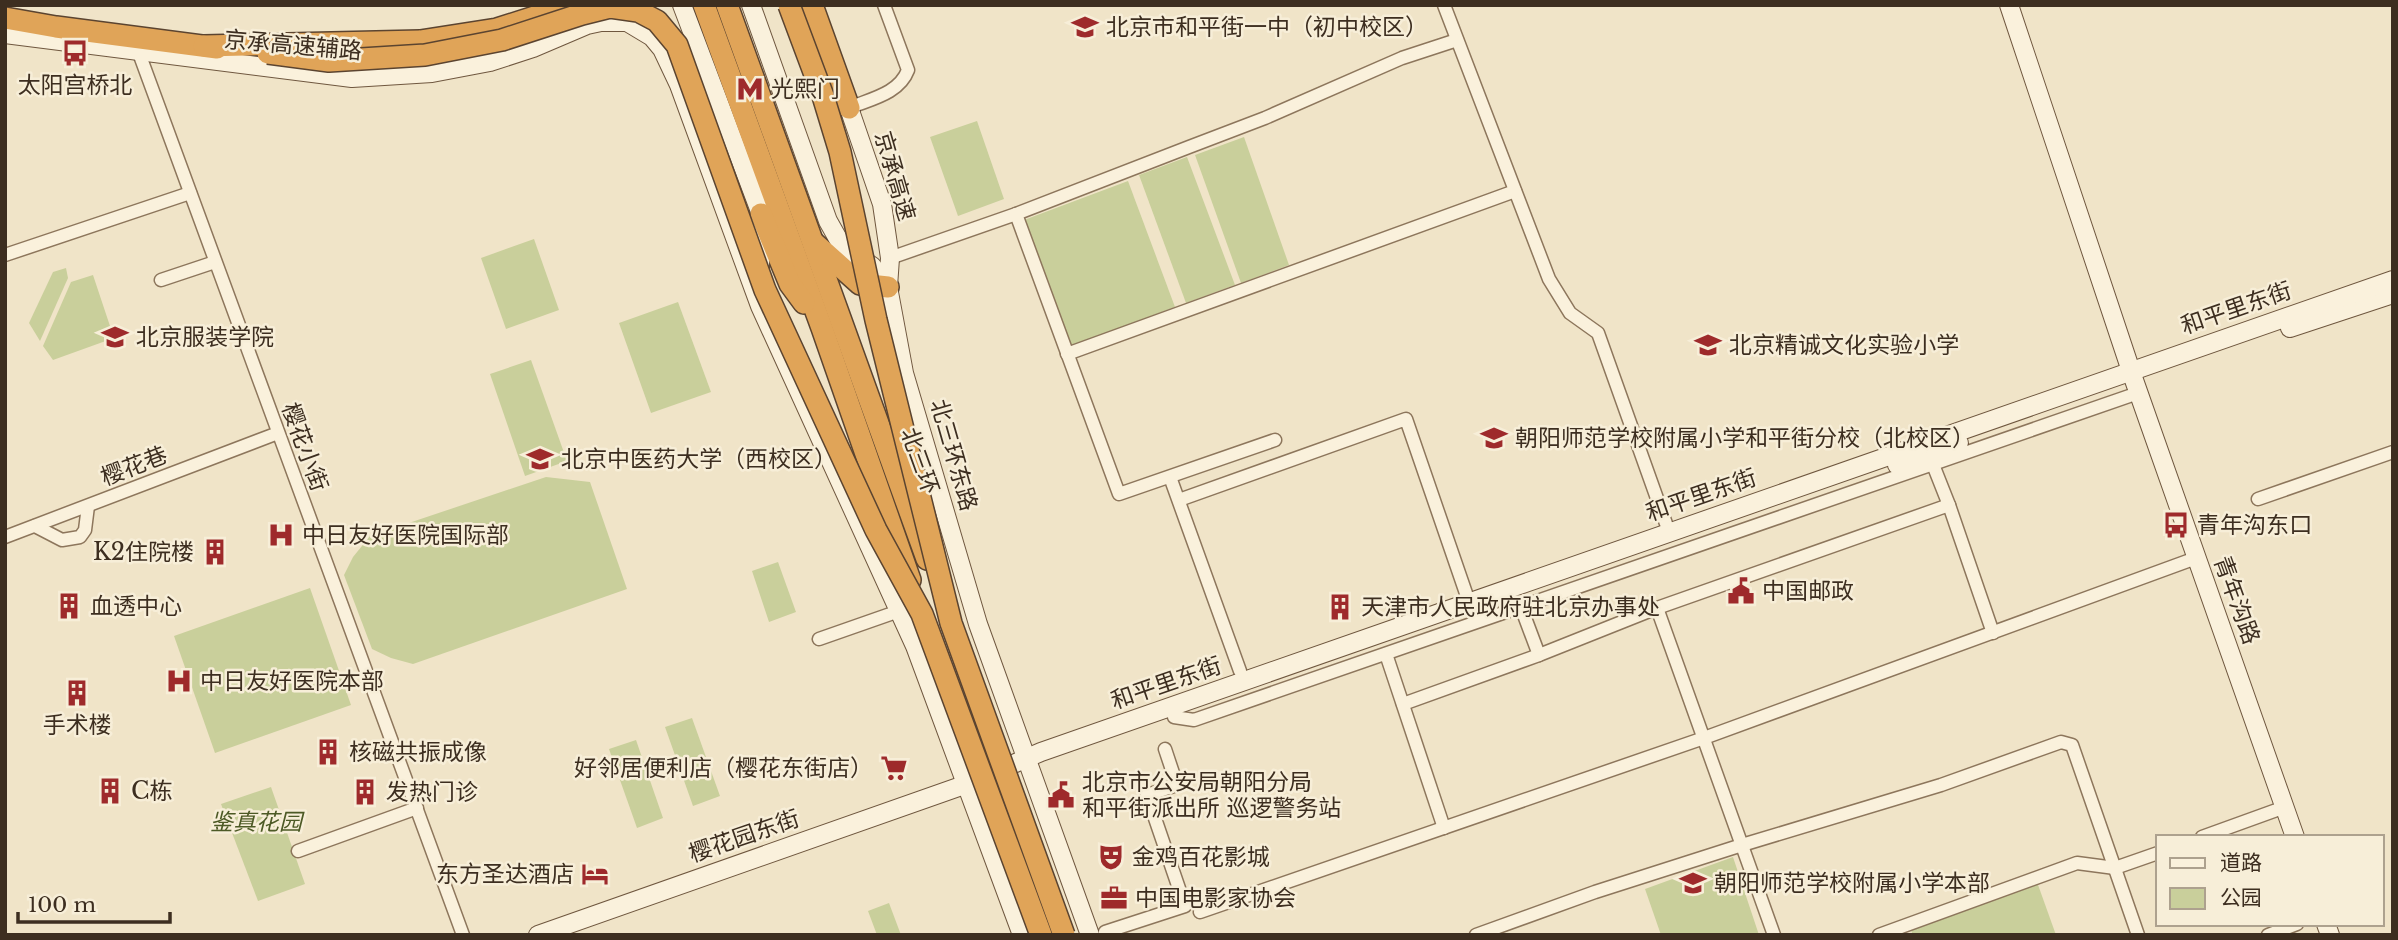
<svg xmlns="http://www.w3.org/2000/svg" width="2398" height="940" font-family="'Libre Baskerville','Noto Sans SC',serif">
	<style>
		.green { fill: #c9cf9b }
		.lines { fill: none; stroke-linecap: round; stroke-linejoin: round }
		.street-casing { stroke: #8d765c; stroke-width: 15 }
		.secondary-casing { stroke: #6f573f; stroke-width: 20 }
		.highway-casing { stroke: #5b4430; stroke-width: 24 }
		.street { stroke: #faf1dc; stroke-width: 12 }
		.secondary { stroke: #faf1dc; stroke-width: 18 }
		.highway { stroke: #e0a458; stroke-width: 21 }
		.highway-bridge-casing { stroke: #5b4430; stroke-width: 24; stroke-linecap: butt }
		.highway-bridge { stroke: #e0a458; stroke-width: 21 }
		.labels { text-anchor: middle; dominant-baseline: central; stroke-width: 5; stroke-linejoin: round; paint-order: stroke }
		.poi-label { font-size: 23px; fill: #3d2e20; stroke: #f7eed8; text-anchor: start }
		.street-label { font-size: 23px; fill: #3d2e20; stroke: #f7eed8 }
		.park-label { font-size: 23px; font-style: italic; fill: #4d5a26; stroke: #f7eed8 }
	</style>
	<rect width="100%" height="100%" fill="#f0e4c8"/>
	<g class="green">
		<polygon points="977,121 1004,199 958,216 930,137"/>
		<polygon points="1244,137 1289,265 1241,283 1195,155"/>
		<polygon points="1187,157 1235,285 1186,303 1139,175"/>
		<polygon points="1128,181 1175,307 1071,346 1024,220"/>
		<polygon points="534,239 559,310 506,329 481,258"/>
		<polygon points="66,268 68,278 40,341 29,323 53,272"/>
		<polygon points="93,275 114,338 53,360 43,346 71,282"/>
		<polygon points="678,302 711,392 651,413 619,323"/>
		<polygon points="531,360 567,461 525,476 490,374"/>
		<polygon points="546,477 590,482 627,589 413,664 391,658 372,649 344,575 353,557 370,536"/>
		<polygon points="778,562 796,612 769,622 752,571"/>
		<polygon points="310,588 351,705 215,753 174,636"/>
		<polygon points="692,718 720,796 693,806 665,727"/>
		<polygon points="636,740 663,818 637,828 609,749"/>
		<polygon points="271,787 305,884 258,901 221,804"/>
		<polygon points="1733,857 1759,935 1661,935 1645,889"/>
		<polygon points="2037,882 2056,935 1913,935 1910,928"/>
		<polygon points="889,903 901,935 877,935 868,911"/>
	</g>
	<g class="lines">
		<g class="street-casing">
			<g id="street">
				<polyline points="1444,5 1549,279 1570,313 1598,333 1669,532"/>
				<polyline points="139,53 463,935"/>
				<path d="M849 108C870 99 899 94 908 70L884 5"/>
				<polyline points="1016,214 1119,494 1275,440"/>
				<polyline points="5,255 190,193"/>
				<polyline points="890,258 1016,214 1189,147 1265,118 1402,58 1457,40"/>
				<polyline points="161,280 215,262"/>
				<polyline points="1067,354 1515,191"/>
				<polyline points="1170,477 1240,671"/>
				<polyline points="2258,499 2393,452"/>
				<polyline points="1179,500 1406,419 1469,602"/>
				<polyline points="1949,505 1993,633"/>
				<polyline points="35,526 62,540 80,537 85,530 88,506"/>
				<polyline points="5,537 278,433"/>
				<polyline points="1521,607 1539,655"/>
				<polyline points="1657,608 1774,935"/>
				<polyline points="819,639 899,611"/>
				<polyline points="1386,654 1444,828"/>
				<polyline points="1403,704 1539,655 1657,608 1949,505 1930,457"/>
				<polyline points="1174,717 1194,720 2138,393"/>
				<polyline points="2202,837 2285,807"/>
				<polyline points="298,851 417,808"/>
				<polyline points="1200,912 1704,738 2196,558"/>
				<polyline points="1105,932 1185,906 1147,795 1177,785 1165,749"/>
				<polyline points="1476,935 1595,892 1742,845 1941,785 2061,742 2072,745 2138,935"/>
				<polyline points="1879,935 2077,863 2115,868 2158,853"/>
				<polyline points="2268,935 2297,924"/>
			</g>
		</g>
		<g class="secondary-casing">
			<g id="secondary">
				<polyline points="682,5 761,214 760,268"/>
				<polyline points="751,5 828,221 842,246 872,266 888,287 904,373 978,624 1090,935"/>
				<polyline points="2009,5 2134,380 2295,837"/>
				<polyline points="5,34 352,78 432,73 490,62 533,48 587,25 601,22 627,22 652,37 662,49 679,85 760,306 915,646 1022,935"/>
				<polyline points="849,108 882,204 890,258 888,287"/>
				<polyline points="2290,328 2393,294"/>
				<polyline points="1897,465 1959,443"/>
				<polyline points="2326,924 2330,935"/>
				<polyline points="538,935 967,784 1041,752 2393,280"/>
			</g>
		</g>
		<g class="highway-casing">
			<g id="highway">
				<polyline points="704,5 822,328 910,580"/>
				<polyline points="727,5 927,559"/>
				<polyline points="812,5 849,108"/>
				<polyline points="5,18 56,27 217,48"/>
				<polyline points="204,46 420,41 497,29 572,5"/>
				<polyline points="761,214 790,284 804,303"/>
				<polyline points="813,242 860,284 888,287"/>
			</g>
		</g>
		<use href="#street" class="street"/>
		<use href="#secondary" class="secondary"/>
		<use href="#highway" class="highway"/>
		<g class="highway-bridge-casing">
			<g id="highway-bridge">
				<polyline points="789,5 823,96 840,152 876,320 951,623 1064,935"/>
				<polyline points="268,53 329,61 425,55 502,40 582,14 610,7 638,11 657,21 677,45 765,290 876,530 922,614 1041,935"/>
			</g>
		</g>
		<use href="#highway-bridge" class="highway-bridge"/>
	</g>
	<defs>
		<g id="school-bare" transform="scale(2.1)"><path d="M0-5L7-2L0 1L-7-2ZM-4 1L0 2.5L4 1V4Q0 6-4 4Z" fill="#9e2a2b" stroke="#f7eed8" stroke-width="2.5" paint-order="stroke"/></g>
		<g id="bus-bare" transform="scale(2.1)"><path d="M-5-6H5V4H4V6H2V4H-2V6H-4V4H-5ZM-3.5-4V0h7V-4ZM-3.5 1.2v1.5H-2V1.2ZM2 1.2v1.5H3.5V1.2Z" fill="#9e2a2b" stroke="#f7eed8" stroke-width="2.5" paint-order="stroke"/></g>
		<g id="metro-bare" transform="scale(2.1)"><path d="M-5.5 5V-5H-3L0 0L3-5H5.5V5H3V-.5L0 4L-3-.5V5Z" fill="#9e2a2b" stroke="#f7eed8" stroke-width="2.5" paint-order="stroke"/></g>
		<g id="university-bare" transform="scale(2.1)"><path d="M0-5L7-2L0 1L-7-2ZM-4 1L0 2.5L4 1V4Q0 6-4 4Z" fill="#9e2a2b" stroke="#f7eed8" stroke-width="2.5" paint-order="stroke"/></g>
		<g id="hospital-bare" transform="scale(2.1)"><path d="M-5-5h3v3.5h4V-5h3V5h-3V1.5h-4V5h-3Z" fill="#9e2a2b" stroke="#f7eed8" stroke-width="2.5" paint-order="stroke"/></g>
		<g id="building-bare" transform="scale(2.1)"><path d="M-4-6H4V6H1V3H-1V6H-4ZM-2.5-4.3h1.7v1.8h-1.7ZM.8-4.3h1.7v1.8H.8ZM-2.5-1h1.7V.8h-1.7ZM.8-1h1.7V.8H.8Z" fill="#9e2a2b" stroke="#f7eed8" stroke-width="2.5" paint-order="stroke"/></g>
		<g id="civic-bare" transform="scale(2.1)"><path d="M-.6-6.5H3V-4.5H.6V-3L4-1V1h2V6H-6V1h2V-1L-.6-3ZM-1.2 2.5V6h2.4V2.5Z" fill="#9e2a2b" stroke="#f7eed8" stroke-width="2.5" paint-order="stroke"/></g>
		<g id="supermarket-bare" transform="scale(2.1)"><path d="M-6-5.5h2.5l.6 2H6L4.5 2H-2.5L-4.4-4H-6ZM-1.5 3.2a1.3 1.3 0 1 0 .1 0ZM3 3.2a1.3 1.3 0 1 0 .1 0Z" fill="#9e2a2b" stroke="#f7eed8" stroke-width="2.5" paint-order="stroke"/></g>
		<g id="theatre-bare" transform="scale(2.1)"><path d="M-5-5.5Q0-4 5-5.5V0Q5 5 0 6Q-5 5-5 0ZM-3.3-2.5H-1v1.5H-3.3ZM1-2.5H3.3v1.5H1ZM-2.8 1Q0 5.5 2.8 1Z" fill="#9e2a2b" stroke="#f7eed8" stroke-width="2.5" paint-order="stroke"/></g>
		<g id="hotel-bare" transform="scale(2.1)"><path d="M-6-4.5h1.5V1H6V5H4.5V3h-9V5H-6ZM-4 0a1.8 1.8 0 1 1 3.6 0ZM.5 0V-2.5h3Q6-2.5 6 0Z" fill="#9e2a2b" stroke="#f7eed8" stroke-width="2.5" paint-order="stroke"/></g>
		<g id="office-bare" transform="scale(2.1)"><path d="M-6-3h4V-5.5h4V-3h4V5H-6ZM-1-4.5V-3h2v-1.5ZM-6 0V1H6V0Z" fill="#9e2a2b" stroke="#f7eed8" stroke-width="2.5" paint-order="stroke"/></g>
	</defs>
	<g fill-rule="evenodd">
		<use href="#school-bare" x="1085" y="27"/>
		<use href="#bus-bare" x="75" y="53"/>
		<use href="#metro-bare" x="750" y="89"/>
		<use href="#university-bare" x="115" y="337"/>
		<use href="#school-bare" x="1708" y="345"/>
		<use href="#school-bare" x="1494" y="438"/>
		<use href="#university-bare" x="540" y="459"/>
		<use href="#bus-bare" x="2176" y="525"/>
		<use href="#hospital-bare" x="281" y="535"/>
		<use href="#building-bare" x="215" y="552"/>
		<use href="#civic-bare" x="1741" y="591"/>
		<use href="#building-bare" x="69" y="606"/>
		<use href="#building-bare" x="1340" y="607"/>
		<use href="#hospital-bare" x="179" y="681"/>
		<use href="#building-bare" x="77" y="693"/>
		<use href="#building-bare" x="328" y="752"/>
		<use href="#supermarket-bare" x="894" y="768"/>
		<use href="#building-bare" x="110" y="791"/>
		<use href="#building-bare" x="365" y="792"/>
		<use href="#civic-bare" x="1061" y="795"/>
		<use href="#theatre-bare" x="1111" y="857"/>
		<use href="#hotel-bare" x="595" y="874"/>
		<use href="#school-bare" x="1693" y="883"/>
		<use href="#office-bare" x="1114" y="898"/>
	</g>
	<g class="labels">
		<g class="poi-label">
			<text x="1106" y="27">北京市和平街一中（初中校区）</text>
			<text x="75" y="85" text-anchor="middle">太阳宫桥北</text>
			<text x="771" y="89">光熙门</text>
			<text x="136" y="337">北京服装学院</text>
			<text x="1729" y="345">北京精诚文化实验小学</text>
			<text x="1515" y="438">朝阳师范学校附属小学和平街分校（北校区）</text>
			<text x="561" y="459">北京中医药大学（西校区）</text>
			<text x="2197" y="525">青年沟东口</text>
			<text x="302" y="535">中日友好医院国际部</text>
			<text x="194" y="552" text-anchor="end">K2住院楼</text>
			<text x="1762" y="591">中国邮政</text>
			<text x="90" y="606">血透中心</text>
			<text x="1361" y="607">天津市人民政府驻北京办事处</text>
			<text x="200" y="681">中日友好医院本部</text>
			<text x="77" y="725" text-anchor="middle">手术楼</text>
			<text x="349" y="752">核磁共振成像</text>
			<text x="873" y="768" text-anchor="end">好邻居便利店（樱花东街店）</text>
			<text x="1082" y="782">北京市公安局朝阳分局<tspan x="1082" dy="26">和平街派出所 巡逻警务站</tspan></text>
			<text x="131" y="791">C栋</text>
			<text x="386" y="792">发热门诊</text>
			<text x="1132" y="857">金鸡百花影城</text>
			<text x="574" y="874" text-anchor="end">东方圣达酒店</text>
			<text x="1714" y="883">朝阳师范学校附属小学本部</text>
			<text x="1135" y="898">中国电影家协会</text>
		</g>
		<g class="street-label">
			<text transform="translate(293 45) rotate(5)">京承高速辅路</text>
			<text transform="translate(895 176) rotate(74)">京承高速</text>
			<text transform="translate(2236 308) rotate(-19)">和平里东街</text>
			<text transform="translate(305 447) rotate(70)">樱花小街</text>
			<text transform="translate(954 455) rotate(74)">北三环东路</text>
			<text transform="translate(920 461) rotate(70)">北三环</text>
			<text transform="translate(134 466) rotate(-21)">樱花巷</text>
			<text transform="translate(1701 495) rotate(-19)">和平里东街</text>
			<text transform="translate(2237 600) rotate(70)">青年沟路</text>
			<text transform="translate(1166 683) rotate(-19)">和平里东街</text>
			<text transform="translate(744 836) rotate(-19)">樱花园东街</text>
		</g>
		<g class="park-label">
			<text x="256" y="822">鉴真花园</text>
		</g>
	</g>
	<rect width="2398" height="940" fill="none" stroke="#3d2e20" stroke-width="14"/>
	<rect x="2156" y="835" width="228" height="91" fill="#f7eed8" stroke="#ada18e" stroke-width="2"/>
	<rect x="2170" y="858" width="35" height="10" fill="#faf1dc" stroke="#ada18e" stroke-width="2"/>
	<text x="2220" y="870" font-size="21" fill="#3d2e20">道路</text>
	<rect x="2170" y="888" width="35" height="21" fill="#c9cf9b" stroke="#ada18e" stroke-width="2"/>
	<text x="2220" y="905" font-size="21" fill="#3d2e20">公园</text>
	<path d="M18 912v10h152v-10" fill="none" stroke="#3d2e20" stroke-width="3.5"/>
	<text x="28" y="912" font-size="21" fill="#3d2e20" stroke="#f7eed8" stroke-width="5" paint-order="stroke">100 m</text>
</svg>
